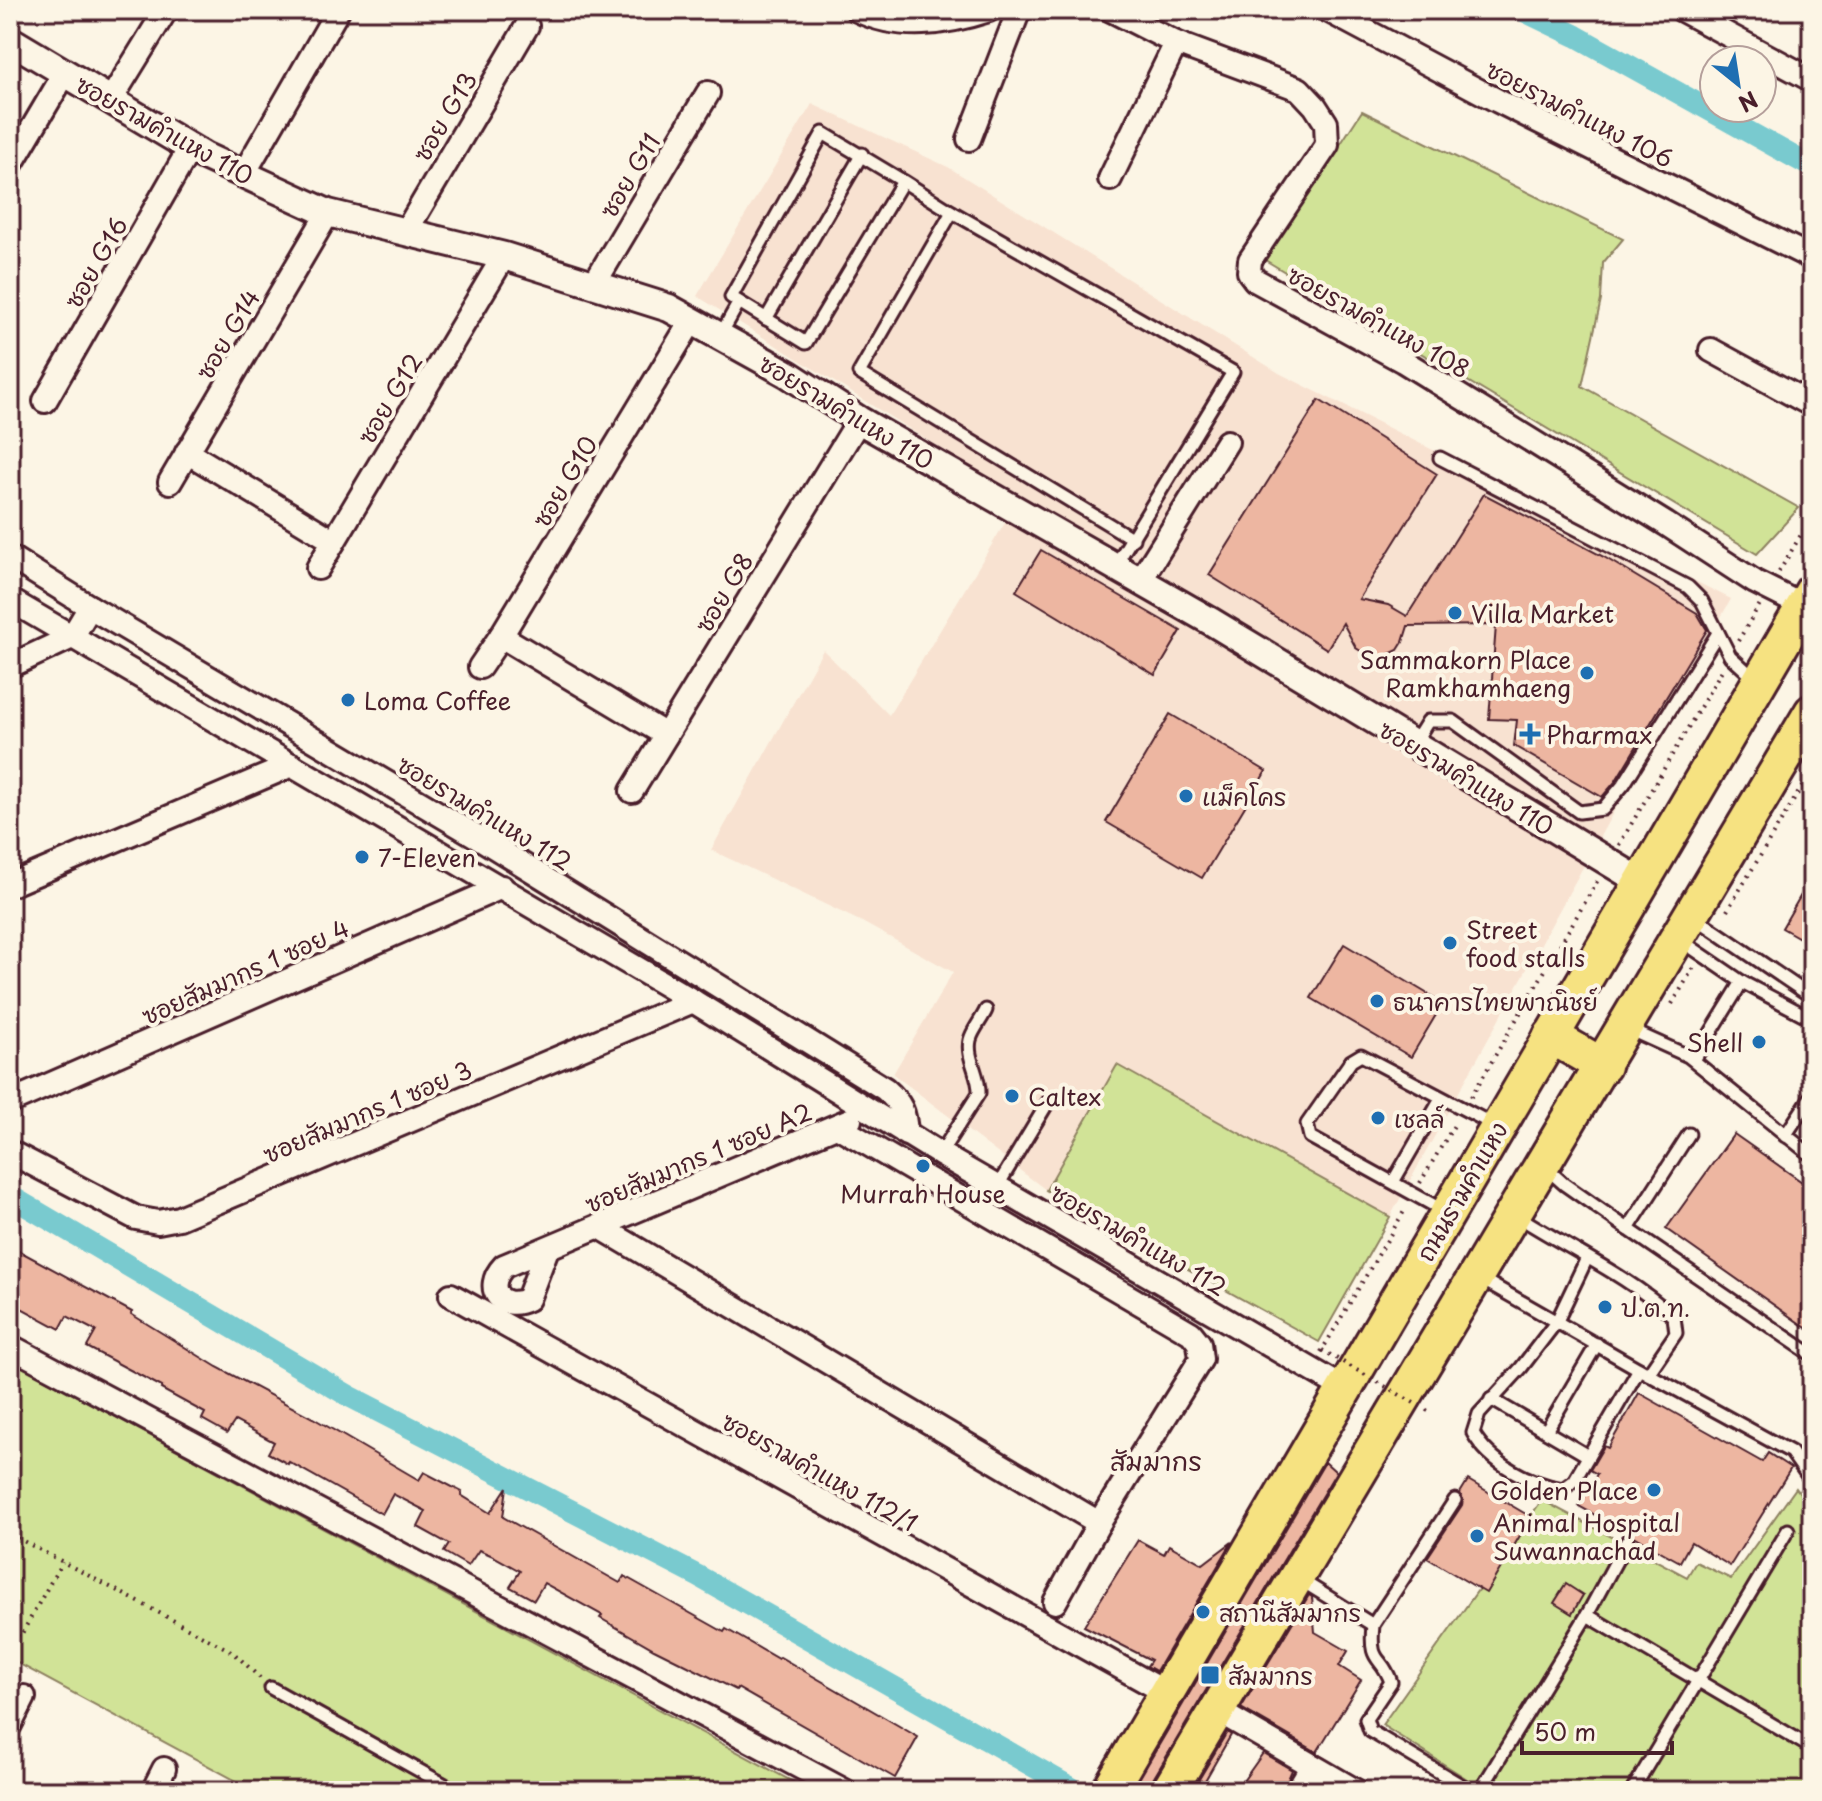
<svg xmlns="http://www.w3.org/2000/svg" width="1822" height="1801" font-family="'Playpen Sans','Playpen Sans Thai',sans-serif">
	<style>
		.built { fill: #f8e2d1 }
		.green { fill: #d1e397; stroke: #8e8161; stroke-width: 2 }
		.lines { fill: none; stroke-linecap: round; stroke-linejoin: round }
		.canal { stroke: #79cacf; stroke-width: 22 }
		.building { fill: #edb6a1; stroke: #4a1f2b; stroke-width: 2 }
		.service-casing { stroke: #4a1f2b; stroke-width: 17 }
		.minor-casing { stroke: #4a1f2b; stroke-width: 28 }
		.tertiary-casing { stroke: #4a1f2b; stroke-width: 32 }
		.primary-casing { stroke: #4a1f2b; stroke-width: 40 }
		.path { stroke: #4a1f2b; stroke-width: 4; stroke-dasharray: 2 6; stroke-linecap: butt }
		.service { stroke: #fcf5e5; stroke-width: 11 }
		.minor { stroke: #fcf5e5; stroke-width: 22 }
		.tertiary { stroke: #fcf5e5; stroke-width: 26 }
		.primary { stroke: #f6e281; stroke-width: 34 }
		.path-bridge { stroke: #4a1f2b; stroke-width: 4; stroke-dasharray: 2 6; stroke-linecap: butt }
		.poi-dot { fill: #1f6fb2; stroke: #fcf5e5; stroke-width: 3 }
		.labels { text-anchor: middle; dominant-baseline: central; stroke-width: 8; stroke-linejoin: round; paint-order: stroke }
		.street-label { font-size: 24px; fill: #4a1f2b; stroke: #fcf5e5 }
		.poi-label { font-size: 24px; fill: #4a1f2b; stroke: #fcf5e5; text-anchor: start }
		.neighbourhood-label { font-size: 26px; fill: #4a1f2b; stroke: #fcf5e5 }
	</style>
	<rect width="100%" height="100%" fill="#fcf5e5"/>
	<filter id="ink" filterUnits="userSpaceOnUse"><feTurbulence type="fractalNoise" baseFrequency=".0125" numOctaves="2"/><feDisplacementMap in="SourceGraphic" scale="16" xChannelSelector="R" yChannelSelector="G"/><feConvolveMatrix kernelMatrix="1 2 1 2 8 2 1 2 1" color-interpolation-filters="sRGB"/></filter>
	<g filter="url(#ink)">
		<polygon class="built" points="812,104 948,167 1279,373 1731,599 1390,1217 1117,1065 1046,1190 893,1074 953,972 862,922 711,850 823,650 889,715 1020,498 697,296"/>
		<g class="green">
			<polygon points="1362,111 1623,239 1603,263 1601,300 1582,386 1799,508 1757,554 1265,260"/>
			<polygon points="1117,1065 1390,1217 1319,1342 1046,1190"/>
			<polygon points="10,1360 810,1791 255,1791 10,1659"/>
			<polygon points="1796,1488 1812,1509 1812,1791 1486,1791 1382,1725 1542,1500 1687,1577 1696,1562 1731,1579"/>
		</g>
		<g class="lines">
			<g class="canal">
				<polyline points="1522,10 1576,36 1812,167"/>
				<polyline points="10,1196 349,1396 698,1576 1077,1791"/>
			</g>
		</g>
		<g class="building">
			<polygon points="1319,400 1437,474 1359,599 1388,605 1407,616 1484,494 1604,557 1697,613 1707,630 1615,782 1602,797 1514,746 1517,720 1489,719 1496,625 1408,626 1403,642 1398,650 1381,658 1372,658 1356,648 1343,623 1327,649 1209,575"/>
			<polygon points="1041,550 1181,631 1155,675 1016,591"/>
			<polygon points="1170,714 1266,771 1202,878 1106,822"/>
			<polygon points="1812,876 1812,945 1782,928"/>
			<polygon points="1344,944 1443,1003 1411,1057 1311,998"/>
			<polygon points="1734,1134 1812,1189 1812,1332 1666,1229"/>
			<polygon points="10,1246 132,1312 131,1314 217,1367 313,1418 419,1480 424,1472 462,1492 461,1495 490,1513 507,1487 503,1517 620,1583 624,1576 724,1632 726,1629 778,1659 780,1657 918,1737 895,1778 737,1688 736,1690 654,1649 600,1618 602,1615 544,1583 534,1600 510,1587 520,1571 493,1556 479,1550 468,1566 444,1552 449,1544 418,1527 426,1511 393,1494 382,1514 289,1462 288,1464 268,1453 274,1442 235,1421 227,1433 202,1419 205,1413 161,1389 162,1387 87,1347 96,1331 67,1316 60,1329 10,1302"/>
			<polygon points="1639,1393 1762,1462 1768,1453 1791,1468 1730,1566 1691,1542 1680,1562 1579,1506 1597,1474 1590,1470 1604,1446 1608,1448"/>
			<polygon points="1325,1462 1336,1472 1152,1781 1149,1791 1132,1791"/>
			<polygon points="1468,1480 1531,1517 1486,1593 1427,1558 1462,1505 1463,1500 1460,1493"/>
			<polygon points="1138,1540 1164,1554 1169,1545 1203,1564 1232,1542 1156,1671 1147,1666 1151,1660 1084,1626"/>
			<polygon points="1566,1584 1583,1595 1572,1614 1554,1603"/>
			<polygon points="1309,1595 1312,1597 1315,1632 1348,1651 1339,1666 1361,1680 1317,1752 1241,1708"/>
			<polygon points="1227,1732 1231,1735 1199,1791 1192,1791"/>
			<polygon points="1263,1753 1292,1770 1283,1791 1236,1791"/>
		</g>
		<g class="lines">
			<g class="service-casing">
				<g id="service">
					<polyline points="903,181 823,133 731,297 806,343 903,181 952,212 859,373 1133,539"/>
					<polyline points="952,212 1233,372 1115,566"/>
					<polyline points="766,319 862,154"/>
					<polyline points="720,336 739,302"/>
					<polyline points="1440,458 1688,587 1702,601 1730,656 1755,679"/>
					<polyline points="1413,745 1428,721 1453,721 1579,812 1603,809 1624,784 1718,633"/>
					<polyline points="1693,916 1812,997"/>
					<polyline points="1679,939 1742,982 1812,1019"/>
					<polyline points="1626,1028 1688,1056 1812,1156"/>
					<polyline points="1694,1060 1742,982"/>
					<polyline points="1785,1136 1812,1095"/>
					<path d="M940 1154 979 1093C980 1075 966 1058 970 1040 972 1031 982 1019 986 1010"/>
					<polyline points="1544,1166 1564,1184 1628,1229 1812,1355"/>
					<polyline points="1393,1182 1441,1099"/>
					<polyline points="997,1187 1050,1099"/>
					<polyline points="1446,1212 1310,1137 1307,1124 1351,1061 1361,1055 1494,1125"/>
					<path d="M1516 1215C1569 1249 1627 1275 1674 1317L1676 1333 1648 1374"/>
					<polyline points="1628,1229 1689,1134"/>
					<path d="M1587 1258 1557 1321 1521 1368 1479 1414 1473 1433C1490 1463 1530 1484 1563 1489L1574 1481 1639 1369"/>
					<polyline points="1478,1277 1639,1369 1791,1452 1812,1482"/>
					<polyline points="1491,1399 1588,1456"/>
					<polyline points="1546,1431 1597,1344"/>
					<path d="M1455 1500 1373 1625C1369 1666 1381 1653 1391 1682L1366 1719 1370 1731 1471 1791"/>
					<polyline points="1299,1579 1373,1625"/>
					<polyline points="1587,1615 1627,1541"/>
					<polyline points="271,1688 456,1791"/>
					<polyline points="1480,1791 1587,1615 1812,1748"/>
					<polyline points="1632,1791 1788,1530"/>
				</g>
			</g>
			<g class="minor-casing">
				<g id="minor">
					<path d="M857 10C900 31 946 24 989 10"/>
					<polyline points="1111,10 1176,43 1299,89 1315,106 1326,123 1327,145 1250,260 1249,272 1255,280 1403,361 1666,524 1755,582 1803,606"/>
					<polyline points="1327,10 1498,101 1812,258"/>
					<polyline points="1682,10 1812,80"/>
					<polyline points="110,101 166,10"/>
					<polyline points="969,139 1019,10"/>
					<polyline points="10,166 65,73"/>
					<polyline points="243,175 338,10"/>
					<polyline points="1110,179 1176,43"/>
					<polyline points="405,233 527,26"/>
					<polyline points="594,284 708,93"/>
					<polyline points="1711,350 1812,405"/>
					<polyline points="45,401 190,148"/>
					<polyline points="187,452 334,541"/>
					<polyline points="170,482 328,213"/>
					<path d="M10 557 90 607 483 840 885 1089C901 1103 905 1112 906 1134"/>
					<polyline points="318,568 504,256"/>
					<polyline points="1140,581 1227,442"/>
					<polyline points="10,600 693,1001 940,1154 1345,1389"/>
					<polyline points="501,636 666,735"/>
					<polyline points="10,666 72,637 90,607"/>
					<polyline points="480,667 501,636 692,320"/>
					<polyline points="632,791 859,420"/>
					<polyline points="10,885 292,765"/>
					<polyline points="10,1102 502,887"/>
					<polyline points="837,1126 1191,1333 1199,1343 1201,1359 1099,1523 1055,1602"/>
					<polyline points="10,1152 136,1218 158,1222 179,1218 693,1001"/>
					<polyline points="600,1227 1099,1523"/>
					<path d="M547 1249 528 1299C502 1312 482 1289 504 1266L850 1120"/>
					<polyline points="451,1295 1165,1692"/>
					<polyline points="10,1346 845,1791"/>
					<polyline points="1218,1711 1356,1791"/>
					<polyline points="10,1725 24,1697"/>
					<polyline points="153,1791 164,1769"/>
					<polyline points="1297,1791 1312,1766"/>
				</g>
			</g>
			<g class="tertiary-casing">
				<polyline id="tertiary" points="10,40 204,156 328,213 504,256 669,308 788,374 859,420 1212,622 1640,881"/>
			</g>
			<g class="primary-casing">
				<g id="primary">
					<polyline points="1551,1036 1603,1066"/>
					<polyline points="1109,1791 1812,592"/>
					<polyline points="1169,1791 1812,712"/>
				</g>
			</g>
			<g class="path">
				<polyline points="1779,572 1812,516"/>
				<polyline points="1738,641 1760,604"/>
				<polyline points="1619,845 1722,670"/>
				<polyline points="1727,911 1812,770"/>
				<polyline points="1672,1004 1694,967"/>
				<polyline points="1471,1097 1598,880"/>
				<polyline points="1420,1183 1456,1122"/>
				<polyline points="1321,1352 1406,1208"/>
				<polyline points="10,1534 233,1652 260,1678"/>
				<polyline points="10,1633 20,1637 62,1562"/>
			</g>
			<use href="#service" class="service"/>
			<use href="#minor" class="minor"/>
			<use href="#tertiary" class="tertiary"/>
			<use href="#primary" class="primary"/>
			<polyline class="path-bridge" points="1322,1350 1428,1411"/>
		</g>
	</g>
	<g class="poi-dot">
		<circle cx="1455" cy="613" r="8"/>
		<circle cx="1587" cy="673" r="8"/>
		<circle cx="348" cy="700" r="8"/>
		<path d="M1526 722h8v8h8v8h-8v8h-8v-8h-8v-8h8z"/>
		<circle cx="1186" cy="796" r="8"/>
		<circle cx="362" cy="857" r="8"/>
		<circle cx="1450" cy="943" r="8"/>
		<circle cx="1377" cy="1001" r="8"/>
		<circle cx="1759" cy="1042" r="8"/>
		<circle cx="1012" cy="1096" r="8"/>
		<circle cx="1378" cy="1118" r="8"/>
		<circle cx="923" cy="1166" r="8"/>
		<circle cx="1605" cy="1307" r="8"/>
		<circle cx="1654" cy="1490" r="8"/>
		<circle cx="1477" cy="1536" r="8"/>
		<circle cx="1203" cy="1612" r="8"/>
		<rect x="1200" y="1665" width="20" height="20" rx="4"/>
	</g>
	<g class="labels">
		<g class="street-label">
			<text transform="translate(1580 113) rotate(27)">ซอยรามคําแหง 106</text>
			<text transform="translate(444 116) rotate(-59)">ซอย G13</text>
			<text transform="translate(165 129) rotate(29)">ซอยรามคำแหง 110</text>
			<text transform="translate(629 175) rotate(-59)">ซอย G11</text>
			<text transform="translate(95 262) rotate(-60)">ซอย G16</text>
			<text transform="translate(1379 321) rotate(29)">ซอยรามคำแหง 108</text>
			<text transform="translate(227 334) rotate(-59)">ซอย G14</text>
			<text transform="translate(389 398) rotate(-59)">ซอย G12</text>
			<text transform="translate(847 411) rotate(31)">ซอยรามคำแหง 110</text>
			<text transform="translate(564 481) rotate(-59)">ซอย G10</text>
			<text transform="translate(723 592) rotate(-59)">ซอย G8</text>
			<text transform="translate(1467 777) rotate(31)">ซอยรามคำแหง 110</text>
			<text transform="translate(485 812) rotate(31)">ซอยรามคำแหง 112</text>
			<text transform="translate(245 971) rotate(-24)">ซอยสัมมากร 1 ซอย 4</text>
			<text transform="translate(367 1111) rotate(-23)">ซอยสัมมากร 1 ซอย 3</text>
			<text transform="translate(698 1157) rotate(-23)">ซอยสัมมากร 1 ซอย A2</text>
			<text transform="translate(1461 1191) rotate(-60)">ถนนรามคำแหง</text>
			<text transform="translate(1139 1239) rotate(30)">ซอยรามคำแหง 112</text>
			<text transform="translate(820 1471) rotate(29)">ซอยรามคำแหง 112/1</text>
		</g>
		<g class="poi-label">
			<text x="1471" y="613">Villa Market</text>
			<text x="1571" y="659" text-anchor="end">Sammakorn Place<tspan x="1571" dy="28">Ramkhamhaeng</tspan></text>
			<text x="364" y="700">Loma Coffee</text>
			<text x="1546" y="734">Pharmax</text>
			<text x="1202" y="796">แม็คโคร</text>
			<text x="378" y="857">7-Eleven</text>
			<text x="1466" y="929">Street<tspan x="1466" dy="28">food stalls</tspan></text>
			<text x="1393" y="1001">ธนาคารไทยพาณิชย์</text>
			<text x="1743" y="1042" text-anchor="end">Shell</text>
			<text x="1028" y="1096">Caltex</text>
			<text x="1394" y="1118">เชลล์</text>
			<text x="923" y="1193" text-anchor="middle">Murrah House</text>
			<text x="1621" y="1307">ป.ต.ท.</text>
			<text x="1638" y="1490" text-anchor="end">Golden Place</text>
			<text x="1493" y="1522">Animal Hospital<tspan x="1493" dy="28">Suwannachad</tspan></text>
			<text x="1219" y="1612">สถานีสัมมากร</text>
			<text x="1228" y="1675">สัมมากร</text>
		</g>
		<g class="neighbourhood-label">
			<text x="1156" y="1460">สัมมากร</text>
		</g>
	</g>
	<rect width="1822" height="1801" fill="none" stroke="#fcf5e5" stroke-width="40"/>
	<rect x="20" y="20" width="1782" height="1761" fill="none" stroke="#4a1f2b" stroke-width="3" filter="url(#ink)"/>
	<g transform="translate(1738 84) rotate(150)"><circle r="38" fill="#fcf5e5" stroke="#b59f9b" stroke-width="2"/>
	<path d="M0-6L14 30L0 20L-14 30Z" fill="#1f6fb2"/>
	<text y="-12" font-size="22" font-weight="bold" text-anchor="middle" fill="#4a1f2b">N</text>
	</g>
	<path d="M1522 1741v12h150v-12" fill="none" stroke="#4a1f2b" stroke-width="4"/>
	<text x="1534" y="1741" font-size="24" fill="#4a1f2b" stroke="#fcf5e5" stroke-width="6" paint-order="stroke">50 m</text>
</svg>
